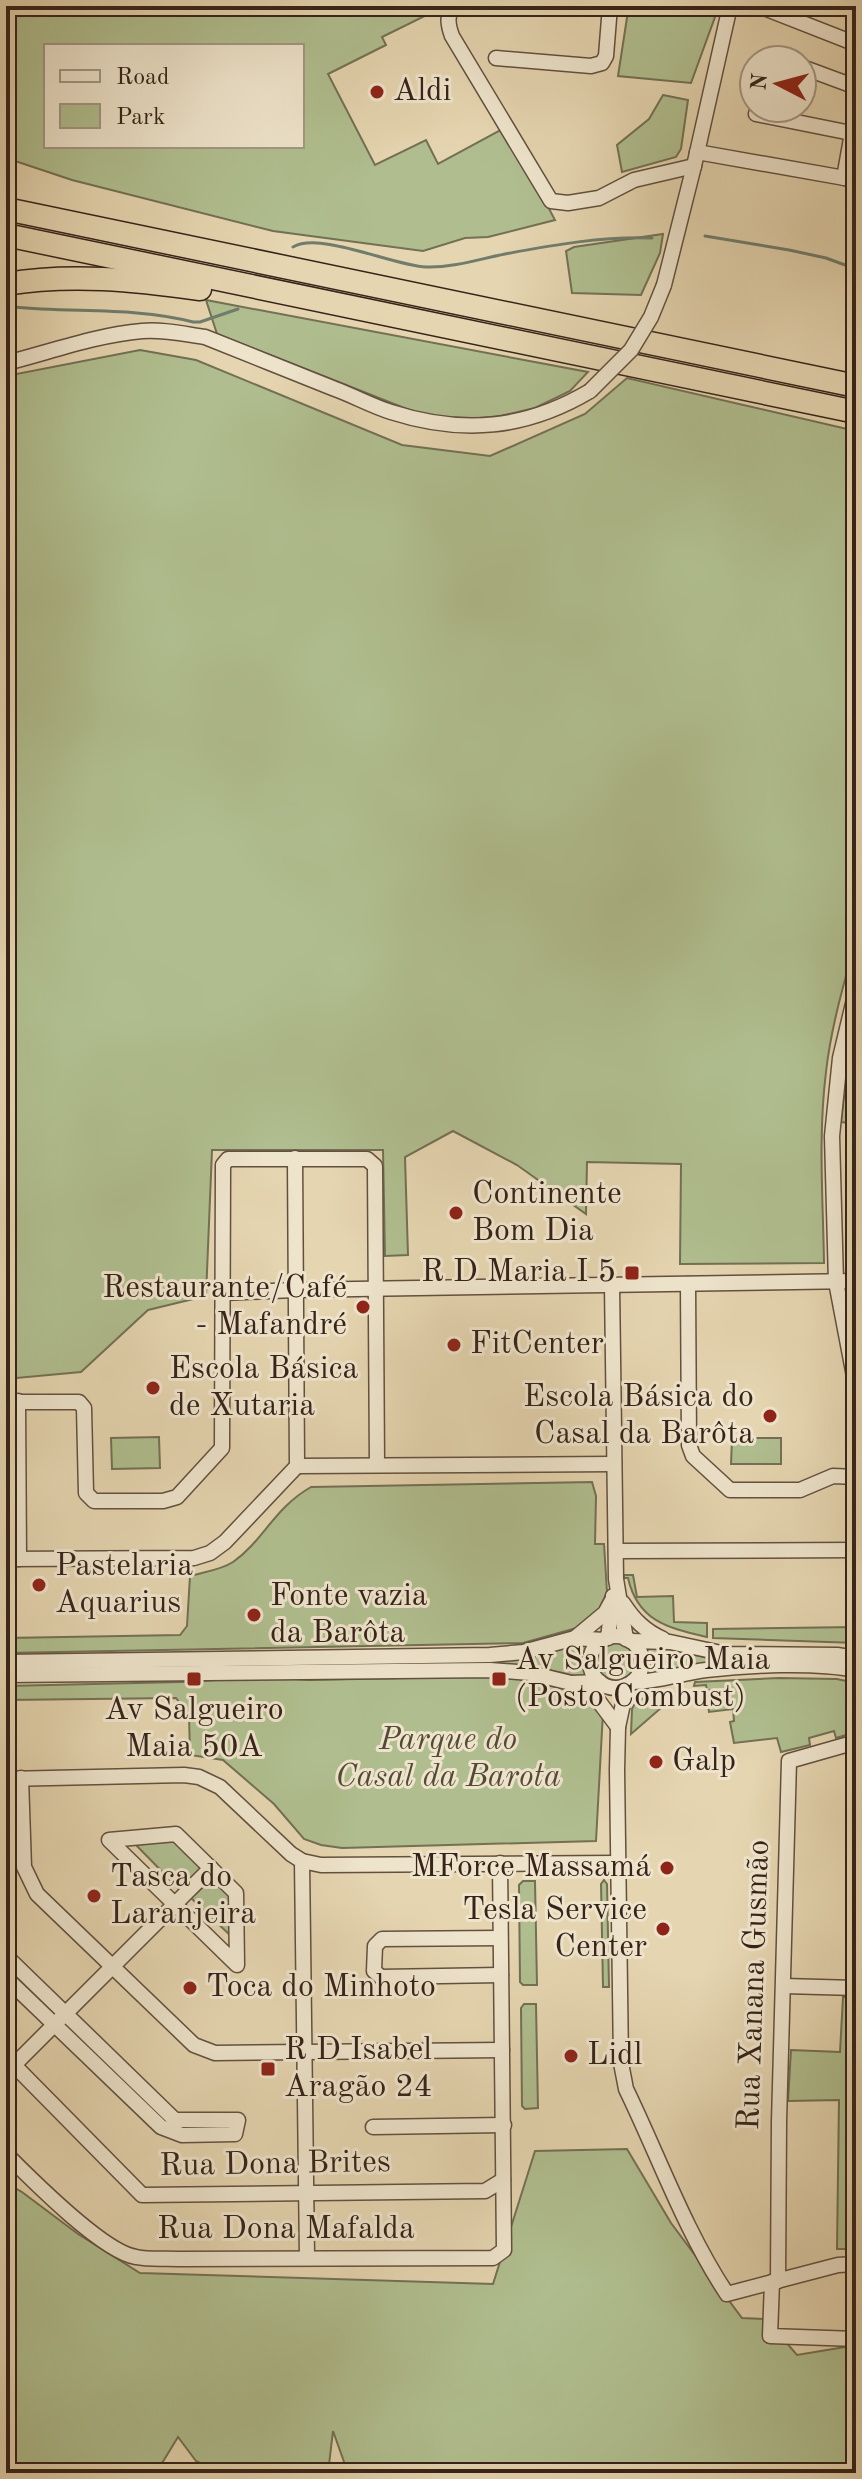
<svg xmlns="http://www.w3.org/2000/svg" width="862" height="2479" font-family="'Old Standard TT',serif">
	<style>
		.green { fill: #b0be8f; stroke: #737054; stroke-width: 2; fill-rule: evenodd }
		.lines { fill: none; stroke-linecap: round; stroke-linejoin: round }
		.stream { stroke: #707d6d; stroke-width: 3 }
		.minor-casing { stroke: #62503f; stroke-width: 17 }
		.highway-casing { stroke: #362319; stroke-width: 25 }
		.minor { stroke: #eee4cc; stroke-width: 14 }
		.highway { stroke: #e5d5b0; stroke-width: 22 }
		.minor-bridge-casing { stroke: #62503f; stroke-width: 17; stroke-linecap: butt }
		.minor-bridge { stroke: #eee4cc; stroke-width: 14 }
		.poi-dot { fill: #8f2418; stroke: #eee4cc; stroke-width: 3 }
		.labels { text-anchor: middle; dominant-baseline: central; stroke-width: 6; stroke-linejoin: round; paint-order: stroke }
		.poi-label { font-size: 32px; fill: #362319; stroke: #eee4cc; text-anchor: start }
		.park-label { font-size: 32px; font-style: italic; fill: #544a36; stroke: #eee4cc }
		.street-label { font-size: 32px; fill: #362319; stroke: #eee4cc }
	</style>
	<rect width="100%" height="100%" fill="#e5d5b0"/>
	<filter id="stains"><feTurbulence type="fractalNoise" baseFrequency=".0025" numOctaves="4"/><feColorMatrix values="0 0 0 0 .2 0 0 0 0 .09 0 0 0 0 .02 0 0 0 .5 -.17"/></filter>
	<radialGradient id="worn" r=".72"><stop offset=".6" stop-color="#630" stop-opacity="0"/><stop offset="1" stop-color="#630" stop-opacity=".3"/></radialGradient>
	<g class="green">
		<path d="M6 6H432L433 12 382 37 386 45 328 74 375 165 426 140 438 164 506 127 555 220 488 237 465 238 423 251 273 231 72 180 6 158ZM46 46H302V146H46Z"/>
		<polygon points="705,6 719,6 691,83 618,76 628,11 701,12"/>
		<polygon points="663,95 688,100 681,149 676,157 622,172 617,145 649,119"/>
		<polygon points="663,234 660,253 641,295 572,293 566,251 574,247"/>
		<polygon points="206,300 588,372 570,391 535,408 501,416 458,420 417,413 217,334"/>
		<path d="M140 350 196 360 402 445 490 456 585 414 627 378 856 431V940C844 983 831 1027 826 1072 818 1136 823 1199 824 1263L680 1264 681 1164 587 1162 586 1214 517 1165 453 1131 405 1157 408 1255 385 1256 383 1150H212L206 1296 148 1310 81 1372 6 1379V376Z"/>
		<polygon points="856,1055 856,1141 850,1138 850,1123 841,1122 844,1096 846,1095 847,1090 845,1089 849,1062"/>
		<polygon points="159,1437 160,1468 112,1469 111,1438"/>
		<polygon points="732,1438 781,1438 781,1464 731,1464"/>
		<path d="M592 1482 596 1496 595 1544H604L607 1592 599 1610 580 1627 523 1643 6 1653V1638L180 1635 187 1626 190 1576C204 1572 221 1570 233 1562 264 1540 274 1508 311 1487Z"/>
		<path d="M624 1575H633L637 1597 673 1596 674 1622 707 1623V1637C669 1628 638 1622 628 1578H624Z"/>
		<polygon points="856,1627 856,1643 713,1638 713,1629"/>
		<path d="M593 1642C585 1655 582 1667 592 1680L545 1669 494 1663Z"/>
		<circle cx="616" cy="1662" r="19"/>
		<polygon points="642,1644 654,1645 716,1660 740,1660 643,1678 647,1664"/>
		<polygon points="505,1676 580,1692 603,1712 596,1841 342,1848 321,1845 304,1839 274,1804 223,1760 190,1755 189,1715 176,1698 6,1700 6,1686 181,1682 270,1677 308,1680"/>
		<polygon points="779,1678 837,1679 856,1683 856,1732 836,1738 834,1731 809,1738 810,1745 781,1752 777,1738 734,1743 730,1722 734,1721 733,1709 709,1712 708,1703 713,1702 713,1690 707,1690 706,1685 694,1686 695,1682"/>
		<polygon points="654,1695 659,1701 661,1708 631,1734 632,1709 636,1701"/>
		<polygon points="177,1839 208,1871 184,1894 134,1843"/>
		<polygon points="214,1877 230,1894 233,1938 191,1898"/>
		<polygon points="604,1880 607,1884 609,1987 603,1987 601,1884"/>
		<polygon points="523,1881 535,1881 537,1985 523,1985 520,1982 519,1885"/>
		<polygon points="843,1997 856,1997 856,2249 837,2249 839,2100 788,2101 791,2050 840,2052"/>
		<polygon points="524,2004 536,2004 538,2108 525,2109 522,2106 521,2008"/>
		<polygon points="627,2149 671,2223 742,2318 766,2319 797,2355 845,2347 856,2349 856,2473 348,2473 333,2431 328,2473 305,2473 303,2468 289,2473 220,2473 196,2461 178,2437 156,2473 6,2473 6,2183 22,2192 78,2234 140,2273 493,2284 535,2151"/>
	</g>
	<g class="lines">
		<g class="stream">
			<polyline points="705,236 789,250 826,258 856,269"/>
			<path d="M293 247C320 231 394 266 426 267 453 268 479 259 505 254 553 245 604 236 652 238"/>
			<path d="M10 303 14 307C74 313 135 307 193 322H200L238 309"/>
		</g>
		<g class="minor-casing">
			<g id="minor">
				<path d="M454 6C446 15 448 25 452 36L551 201 568 203 599 198 634 180 694 166"/>
				<polyline points="759,6 856,44"/>
				<polyline points="496,58 591,66 602,63 606,56 610,6"/>
				<polyline points="772,60 773,56 784,60"/>
				<polyline points="802,67 856,87"/>
				<polyline points="758,108 756,114 856,134"/>
				<polyline points="697,152 856,180"/>
				<polyline points="844,178 852,133"/>
				<polyline points="664,285 694,166 730,6"/>
				<path d="M6 363C50 352 96 335 142 331 162 329 184 334 205 337 248 354 292 372 335 389 354 396 372 406 391 412 463 435 526 429 590 391"/>
				<polyline points="856,991 840,1058 832,1136 836,1282 856,1387"/>
				<polyline points="688,1284 689,1445 693,1456 730,1490 800,1490 833,1476 856,1477"/>
				<polyline points="612,1285 616,1579 626,1639"/>
				<polyline points="222,1293 295,1290 856,1281"/>
				<polyline points="18,1401 19,1559"/>
				<polyline points="6,1402 79,1402 84,1408 86,1493 94,1501 163,1501 177,1497 222,1448 223,1165 228,1159 367,1159 375,1166 377,1465"/>
				<polyline points="297,1466 614,1464"/>
				<polyline points="616,1551 856,1550"/>
				<polyline points="6,1559 194,1558 210,1553 225,1542 297,1466 295,1158"/>
				<path d="M623 1603C634 1620 645 1631 663 1639"/>
				<circle cx="616" cy="1662" r="26"/>
				<polyline points="575,1638 605,1613 611,1602"/>
				<polyline points="608,1638 613,1596"/>
				<polyline points="630,1641 670,1642 726,1654 837,1655 856,1658"/>
				<polyline points="6,1662 490,1655 523,1652 575,1638 603,1640"/>
				<polyline points="6,1675 490,1670 530,1673 571,1683 600,1682"/>
				<path d="M632 1682C658 1682 681 1673 706 1670 749 1665 814 1662 856 1670"/>
				<polyline points="572,1684 597,1699 618,1727"/>
				<path d="M627 1685 618 1727 617 1770 621 2063 626 2089C659 2157 685 2231 727 2294L838 2265 856 2264"/>
				<polyline points="21,1778 24,1867 37,1894 194,2045 215,2053 502,2050"/>
				<polyline points="6,1779 184,1775 199,1777 220,1787 291,1854 302,1861 321,1865 618,1863"/>
				<polygon points="176,1834 236,1893 237,1965 109,1840"/>
				<polyline points="302,1861 307,2258"/>
				<polyline points="500,1938 382,1939 375,1946 374,1971 381,1977 501,1975"/>
				<polyline points="6,1956 175,2120 238,2120 235,2134 182,2135 161,2127 6,1978"/>
				<polyline points="784,1986 856,1988"/>
				<polyline points="6,2057 142,2195 485,2191 503,2180"/>
				<polyline points="6,2073 211,1868"/>
				<polyline points="373,2127 504,2125"/>
				<path d="M6 2154C32 2180 103 2252 136 2257 150 2260 166 2258 180 2259L493 2258 504 2250 500 1863"/>
				<polyline points="778,2281 779,2122 789,1761 856,1742"/>
				<polyline points="772,2282 770,2336 856,2339"/>
			</g>
		</g>
		<g class="highway-casing">
			<g id="highway">
				<polyline points="6,209 856,386"/>
				<polyline points="6,235 856,412"/>
				<path d="M6 284C71 273 135 280 200 289"/>
			</g>
		</g>
		<use href="#minor" class="minor"/>
		<use href="#highway" class="highway"/>
		<g class="minor-bridge-casing">
			<polyline id="minor-bridge" points="590,391 631,350 651,317 664,285"/>
		</g>
		<use href="#minor-bridge" class="minor-bridge"/>
	</g>
	<g class="poi-dot">
		<circle cx="377" cy="92" r="8"/>
		<circle cx="456" cy="1213" r="8"/>
		<rect x="624" y="1265" width="16" height="16" rx="4"/>
		<circle cx="363" cy="1307" r="8"/>
		<circle cx="454" cy="1345" r="8"/>
		<circle cx="153" cy="1388" r="8"/>
		<circle cx="770" cy="1416" r="8"/>
		<circle cx="39" cy="1585" r="8"/>
		<circle cx="254" cy="1615" r="8"/>
		<rect x="186" y="1671" width="16" height="16" rx="4"/>
		<rect x="491" y="1671" width="16" height="16" rx="4"/>
		<circle cx="656" cy="1762" r="8"/>
		<circle cx="667" cy="1868" r="8"/>
		<circle cx="94" cy="1896" r="8"/>
		<circle cx="663" cy="1929" r="8"/>
		<circle cx="190" cy="1988" r="8"/>
		<circle cx="571" cy="2056" r="8"/>
		<rect x="260" y="2061" width="16" height="16" rx="4"/>
	</g>
	<g class="labels">
		<g class="poi-label">
			<text x="393" y="92">Aldi</text>
			<text x="472" y="1195">Continente<tspan x="472" dy="37">Bom Dia</tspan></text>
			<text x="616" y="1273" text-anchor="end">R D Maria I 5</text>
			<text x="347" y="1289" text-anchor="end">Restaurante/Café<tspan x="347" dy="37">- Mafandré</tspan></text>
			<text x="470" y="1345">FitCenter</text>
			<text x="169" y="1370">Escola Básica<tspan x="169" dy="37">de Xutaria</tspan></text>
			<text x="754" y="1398" text-anchor="end">Escola Básica do<tspan x="754" dy="37">Casal da Barôta</tspan></text>
			<text x="55" y="1567">Pastelaria<tspan x="55" dy="37">Aquarius</tspan></text>
			<text x="270" y="1597">Fonte vazia<tspan x="270" dy="37">da Barôta</tspan></text>
			<text x="515" y="1661">Av Salgueiro Maia<tspan x="515" dy="37">(Posto Combust)</tspan></text>
			<text x="194" y="1711" text-anchor="middle">Av Salgueiro<tspan x="194" dy="37">Maia 50A</tspan></text>
			<text x="672" y="1762">Galp</text>
			<text x="651" y="1868" text-anchor="end">MForce Massamá</text>
			<text x="110" y="1878">Tasca do<tspan x="110" dy="37">Laranjeira</tspan></text>
			<text x="647" y="1911" text-anchor="end">Tesla Service<tspan x="647" dy="37">Center</tspan></text>
			<text x="206" y="1988">Toca do Minhoto</text>
			<text x="284" y="2051">R D Isabel<tspan x="284" dy="37">Aragão 24</tspan></text>
			<text x="587" y="2056">Lidl</text>
		</g>
		<g class="park-label">
			<text x="448" y="1741">Parque do<tspan x="448" dy="37">Casal da Barota</tspan></text>
		</g>
		<g class="street-label">
			<text transform="translate(755 1985) rotate(-88)">Rua Xanana Gusmão</text>
			<text transform="translate(275 2165) rotate(-1)">Rua Dona Brites</text>
			<text x="286" y="2230">Rua Dona Mafalda</text>
		</g>
	</g>
	<rect width="862" height="2479" fill="none" stroke="#e5d5b0" stroke-width="32"/>
	<rect x="8" y="8" width="846" height="2463" fill="none" stroke="#362319" stroke-width="4"/>
	<rect x="16" y="16" width="830" height="2447" fill="none" stroke="#362319" stroke-width="2"/>
	<rect x="44" y="44" width="260" height="104" fill="#eee4cc" stroke="#a49784" stroke-width="2"/>
	<rect x="60" y="70" width="40" height="12" fill="#eee4cc" stroke="#a49784" stroke-width="2"/>
	<text x="116" y="84" font-size="24" fill="#362319">Road</text>
	<rect x="60" y="104" width="40" height="24" fill="#b0be8f" stroke="#a49784" stroke-width="2"/>
	<text x="116" y="124" font-size="24" fill="#362319">Park</text>
	<g transform="translate(778 84) rotate(276)"><circle r="38" fill="#eee4cc" stroke="#a49784" stroke-width="2"/>
	<path d="M0-6L14 30L0 20L-14 30Z" fill="#8f2418"/>
	<text y="-12" font-size="22" font-weight="bold" text-anchor="middle" fill="#362319">N</text>
	</g>
	<rect width="100%" height="100%" filter="url(#stains)"/>
	<rect width="100%" height="100%" fill="url(#worn)"/>
</svg>
